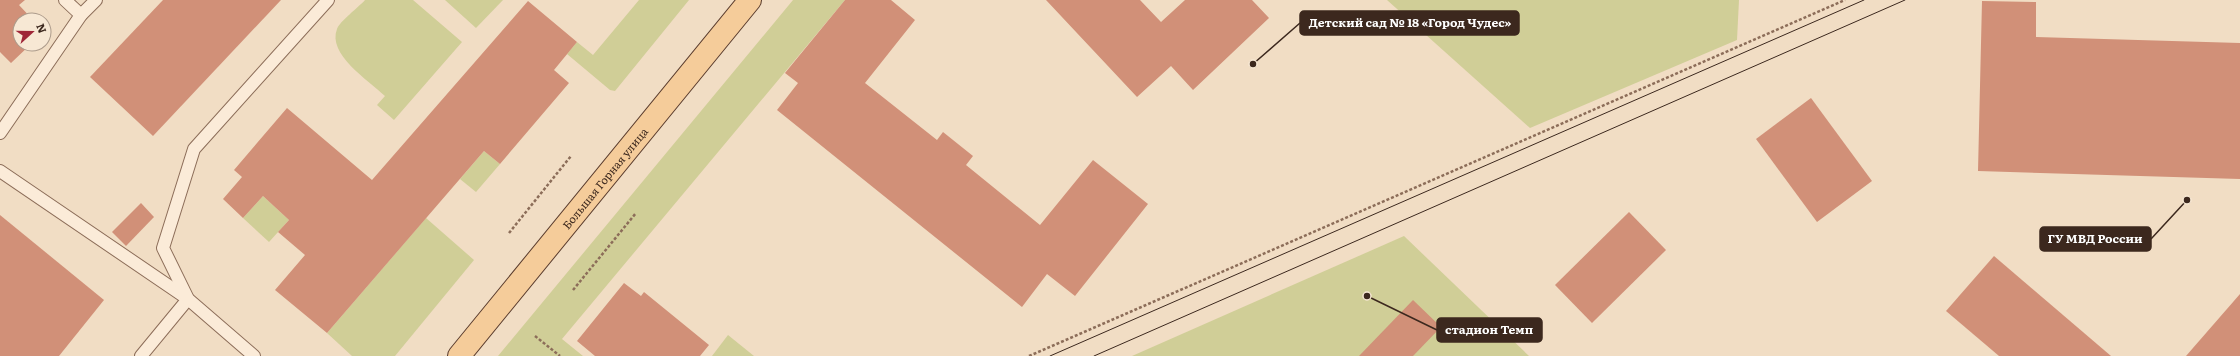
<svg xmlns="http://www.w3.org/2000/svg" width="2240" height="356" font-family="Literata,serif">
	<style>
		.green { fill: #d0ce97 }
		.building { fill: #d19078 }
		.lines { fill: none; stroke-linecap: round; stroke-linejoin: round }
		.service-casing { stroke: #8c6d59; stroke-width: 14 }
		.primary-casing { stroke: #5a3c2d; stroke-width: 24 }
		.path { stroke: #8c6d59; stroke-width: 2.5; stroke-dasharray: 3 2; stroke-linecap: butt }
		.service { stroke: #fbebd8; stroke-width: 12 }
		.primary { stroke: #f5cc9a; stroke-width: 22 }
		.tram { stroke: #3c281e; stroke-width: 1 }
		.labels { text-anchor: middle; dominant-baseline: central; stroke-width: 4; stroke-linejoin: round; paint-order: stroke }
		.street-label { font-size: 11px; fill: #3c281e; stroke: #f7e8d4 }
		.leader { fill: none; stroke: #3c281e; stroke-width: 1.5 }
		.callout-dot { fill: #3c281e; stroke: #f7e8d4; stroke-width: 1.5 }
		.callout { fill: #3c281e; stroke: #3c281e; stroke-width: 1.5 }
		.callout-label { font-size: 12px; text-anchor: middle; font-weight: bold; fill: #fff }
	</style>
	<rect width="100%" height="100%" fill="#f1ddc4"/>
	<g class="green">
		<path d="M365 0H413L462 42 394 120 377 105 385 96C368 80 327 54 337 29 340 21 359 7 365 0Z"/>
		<polygon points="445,0 503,0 476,28"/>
		<polygon points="639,0 689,0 615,91 610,90 567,54 577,42 593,55"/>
		<polygon points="793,0 845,0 562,339 583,356 498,356"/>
		<polygon points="1387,0 1739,0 1737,40 1530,128"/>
		<polygon points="484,151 500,164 476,192 460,179"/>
		<polygon points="263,196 289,220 269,242 243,218"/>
		<polygon points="426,218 474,260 395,356 352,356 327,333"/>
		<polygon points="1404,236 1529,356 1132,356"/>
		<polygon points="728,335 754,356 712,356"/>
	</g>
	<g class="building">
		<polygon points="0,0 25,0 19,5 33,20 20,20 20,44 31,44 11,63 0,52"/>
		<polygon points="163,0 281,0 153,136 90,77"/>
		<polygon points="845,0 891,0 915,20 865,83 937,140 943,132 973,156 966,165 1040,225 1093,160 1148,204 1075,296 1047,274 1022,307 777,110 798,83 785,73"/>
		<polygon points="1046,0 1140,0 1161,22 1185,0 1252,0 1269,18 1193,90 1171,66 1137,97"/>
		<polygon points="528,1 577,42 554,70 569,83 500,164 484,151 327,333 275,290 305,255 278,232 289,220 263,196 243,218 223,199 242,177 234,170 287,108 372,180"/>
		<polygon points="1982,1 2036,2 2036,37 2240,43 2240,179 1978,171"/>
		<polygon points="1811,98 1872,181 1817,222 1756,139"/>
		<polygon points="141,203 154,217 126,246 112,232"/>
		<polygon points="1629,212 1666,250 1592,323 1555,285"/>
		<polygon points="0,215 104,300 59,356 0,356"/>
		<polygon points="1994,256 2111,356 1999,356 1946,311"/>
		<polygon points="624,283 641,296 644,292 709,345 700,356 595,356 577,341"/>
		<polygon points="2240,294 2240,356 2186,356"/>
		<polygon points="1413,300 1441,327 1413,356 1359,356"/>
	</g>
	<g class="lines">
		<g class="service-casing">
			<g id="service">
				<polyline points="65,0 81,15"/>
				<polyline points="0,133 81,15 96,0"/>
				<polyline points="0,171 188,299 141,356"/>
				<polyline points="254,356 188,299 163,248 194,149 328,0"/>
			</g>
		</g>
		<g class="primary-casing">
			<g id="primary">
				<path id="s1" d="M459 356 750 0"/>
			</g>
		</g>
		<g class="path">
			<polyline points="509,233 571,156"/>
			<polyline points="573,290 636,213"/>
			<polyline points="535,336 560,356"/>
			<polyline points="1029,356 1845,0"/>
		</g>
		<use href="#service" class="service"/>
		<use href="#primary" class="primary"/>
		<g class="tram">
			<polyline points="1050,356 1864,0"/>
			<polyline points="1094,356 1905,0"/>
		</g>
	</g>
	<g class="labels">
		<g class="street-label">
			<text stroke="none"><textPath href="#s1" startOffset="230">Большая Горная улица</textPath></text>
		</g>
	</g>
	<path class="leader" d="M1253 64L1300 23M2187 200L2151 239M1367 296L1437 330"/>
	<g class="callout-dot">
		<circle cx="1253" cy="64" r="4"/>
		<circle cx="2187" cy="200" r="4"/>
		<circle cx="1367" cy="296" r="4"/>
	</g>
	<g class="callout">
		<rect x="1300" y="11" width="219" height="24" rx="4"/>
		<rect x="2040" y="227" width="111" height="24" rx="4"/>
		<rect x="1437" y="318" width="105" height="24" rx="4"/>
	</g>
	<g class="callout-label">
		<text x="1410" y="27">Детский сад № 18 «Город Чудес»</text>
		<text x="2095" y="243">ГУ МВД России</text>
		<text x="1489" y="334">стадион Темп</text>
	</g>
	<g transform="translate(32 32) rotate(69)"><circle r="19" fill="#f7e8d4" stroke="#ac9b8b"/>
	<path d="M0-3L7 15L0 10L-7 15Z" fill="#9f2638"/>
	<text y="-6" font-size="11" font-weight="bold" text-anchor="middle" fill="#3c281e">N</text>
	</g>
</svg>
